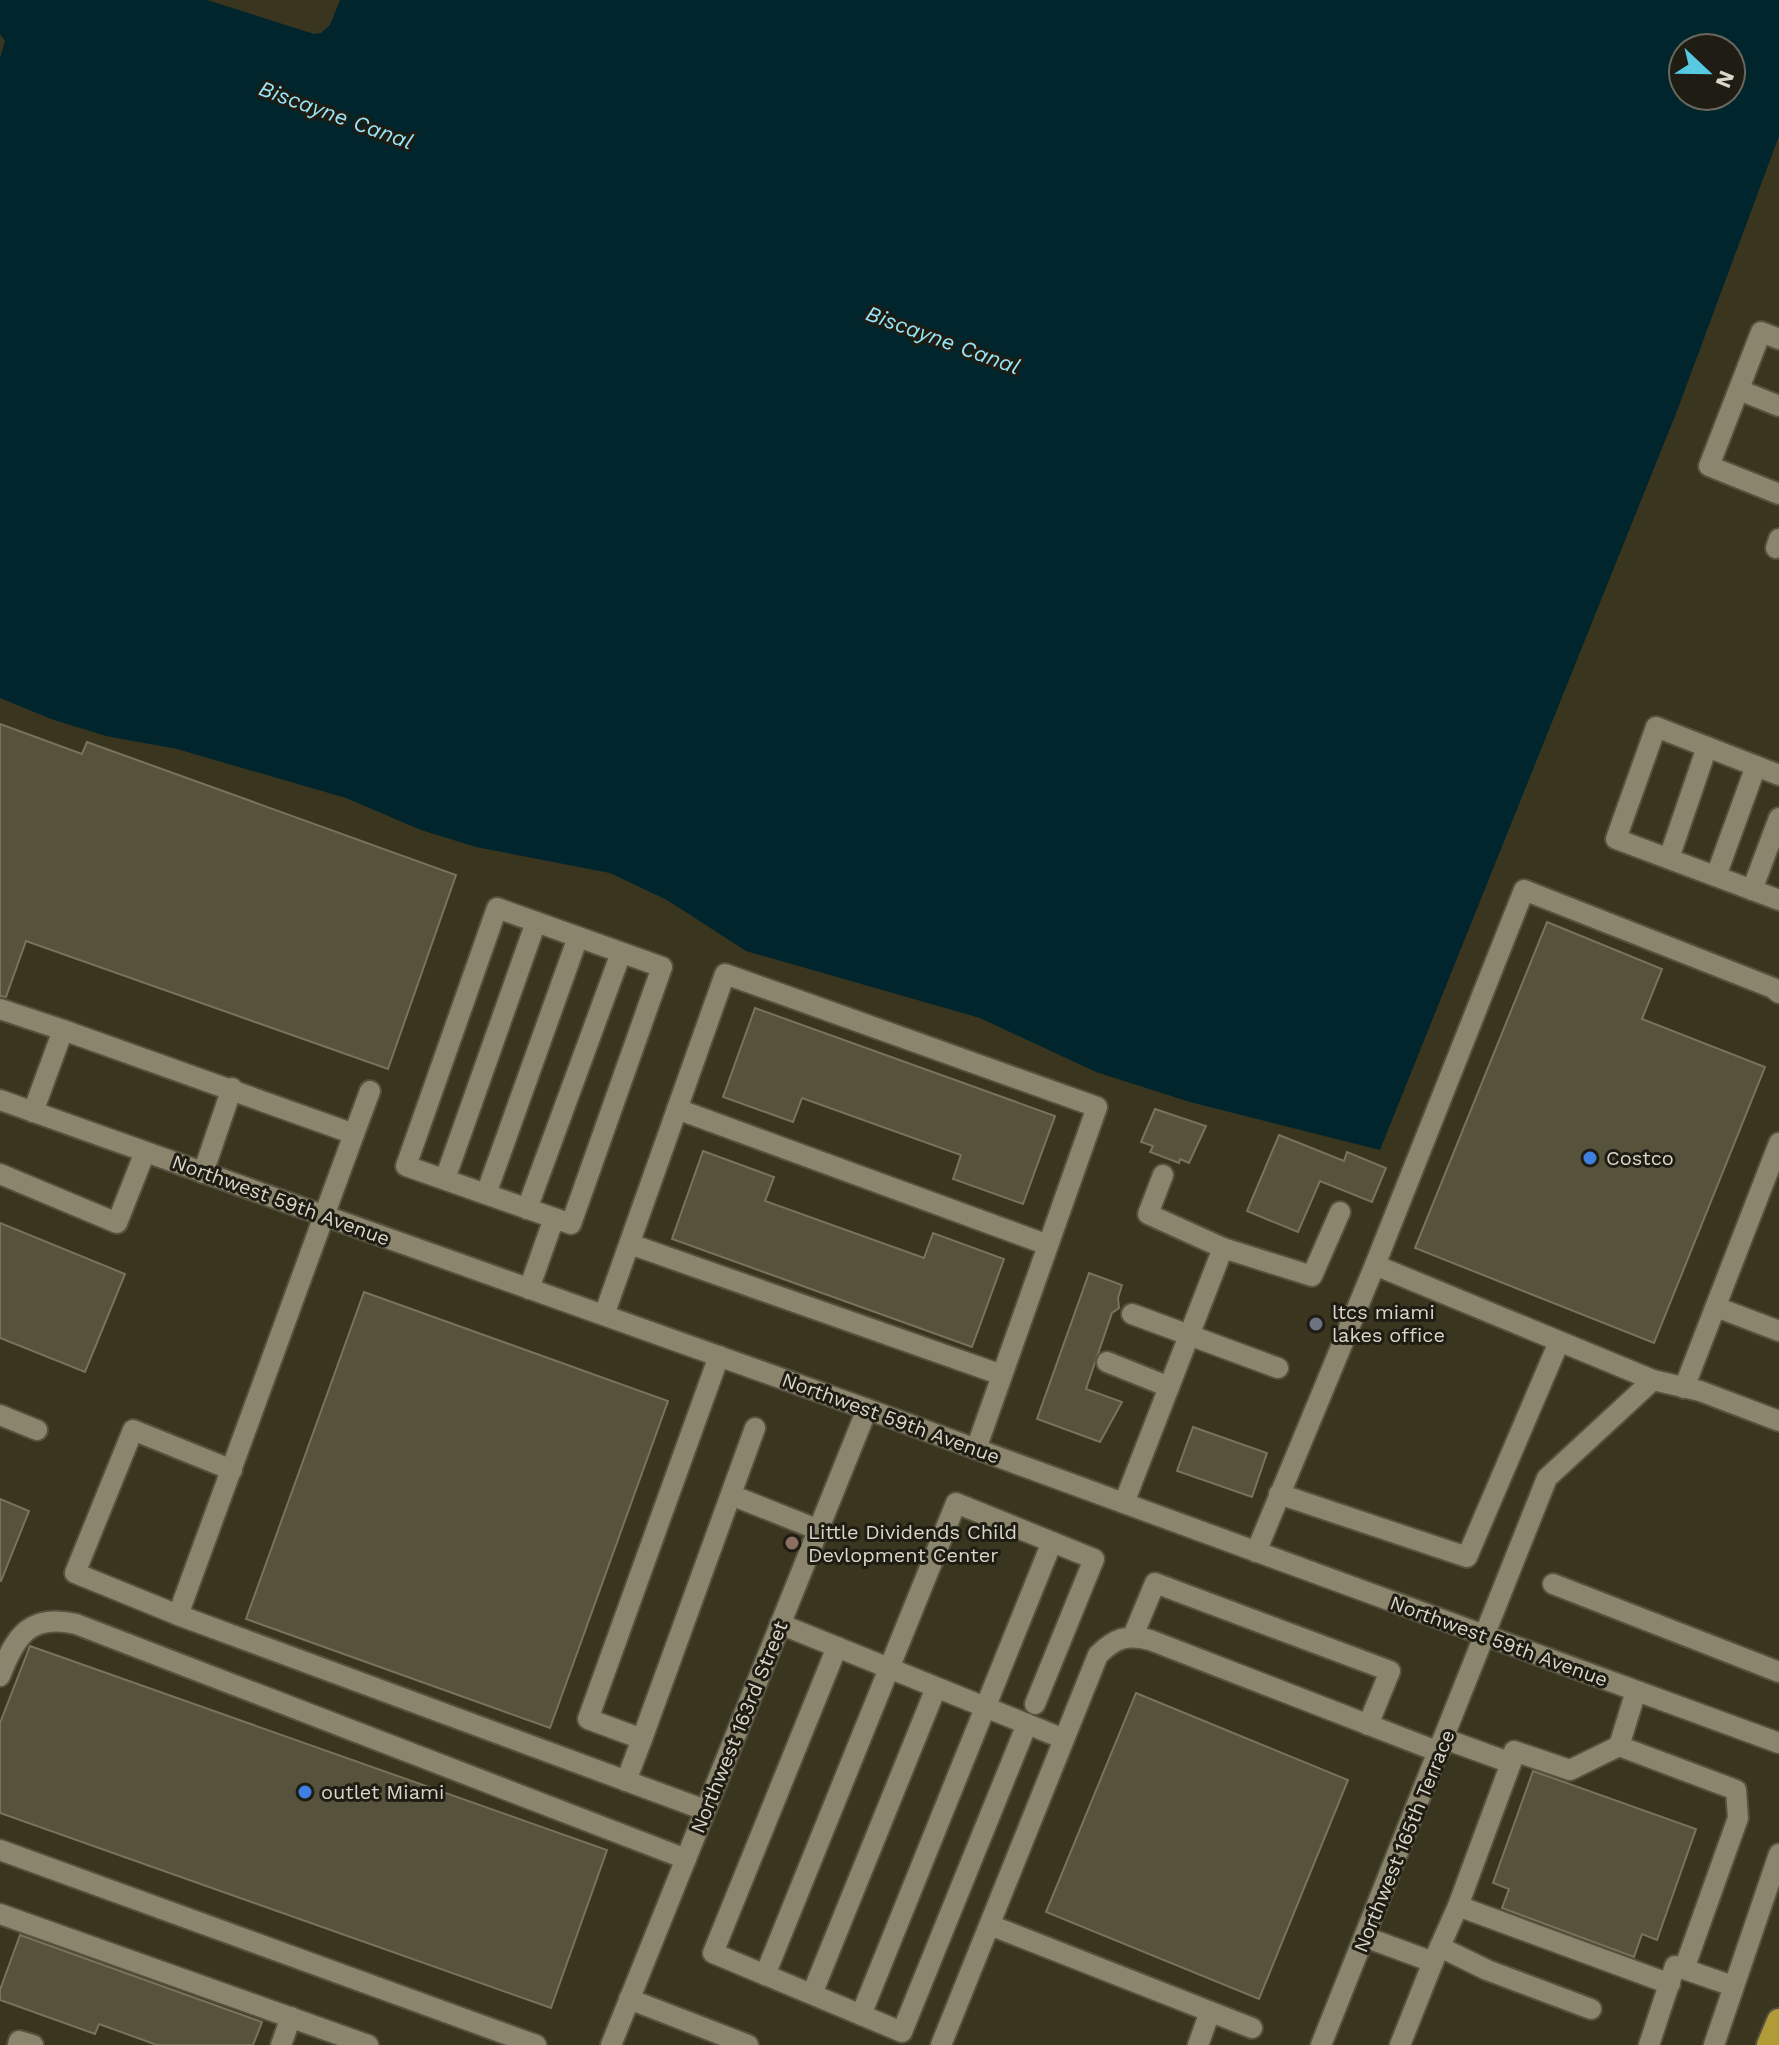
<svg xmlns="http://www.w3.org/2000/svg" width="1779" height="2045" font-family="'Work Sans',sans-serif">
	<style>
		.water { fill: #00252c; fill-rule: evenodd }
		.building { fill: #57523b; stroke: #78735b; stroke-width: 2 }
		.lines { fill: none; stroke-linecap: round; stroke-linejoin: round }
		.minor-casing { stroke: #55513e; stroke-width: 24 }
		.highway-casing { stroke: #55513e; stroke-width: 28 }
		.minor { stroke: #8a856c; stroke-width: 20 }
		.highway { stroke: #b09b36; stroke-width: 24 }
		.shop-dot { fill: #3f7fe0; stroke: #1f1d13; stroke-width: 3 }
		.worship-dot { fill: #6b7280; stroke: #1f1d13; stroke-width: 3 }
		.education-dot { fill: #8d6e63; stroke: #1f1d13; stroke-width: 3 }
		.labels { text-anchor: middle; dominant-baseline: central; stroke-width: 6; stroke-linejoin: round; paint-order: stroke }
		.poi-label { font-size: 20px; fill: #dad7ca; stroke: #1f1d13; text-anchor: start }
		.street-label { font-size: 20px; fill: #dad7ca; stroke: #1f1d13 }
		.water-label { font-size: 22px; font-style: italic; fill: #96e5f8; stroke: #1f1d13 }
	</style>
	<rect width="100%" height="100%" fill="#3a351f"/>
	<path class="water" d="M0 0H207L314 34 321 33 330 25 340 0H1779V136L1677 411 1380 1150 1190 1102 1096 1072 980 1018 746 951 667 900 610 873 476 847 421 830 346 798 177 749 106 736 51 719 0 698V58L5 41 0 34ZM1683 48H1731V96H1683Z"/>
	<g class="building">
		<polygon points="0,724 82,754 87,742 456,875 388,1069 26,941 6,997 0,996"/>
		<polygon points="1547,922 1662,969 1642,1019 1765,1067 1654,1343 1415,1248"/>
		<polygon points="755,1008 1055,1116 1023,1204 953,1179 961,1155 802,1098 793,1122 723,1097"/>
		<polygon points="1155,1109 1206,1126 1189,1163 1180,1159 1179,1163 1150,1152 1153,1146 1141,1142"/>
		<polygon points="1279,1135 1344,1161 1347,1152 1386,1168 1372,1202 1320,1181 1298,1232 1247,1211"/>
		<polygon points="703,1151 774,1177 765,1201 924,1258 933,1233 1004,1259 972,1347 672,1239"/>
		<polygon points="0,1223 125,1274 85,1372 0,1338"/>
		<polygon points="1089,1273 1122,1285 1118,1298 1119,1308 1112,1313 1086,1389 1122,1402 1100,1442 1037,1419"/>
		<polygon points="364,1292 668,1401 550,1728 246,1619"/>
		<polygon points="1193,1427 1267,1453 1252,1497 1177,1471"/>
		<polygon points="0,1499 29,1511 1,1581 0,1581"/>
		<polygon points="30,1646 607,1850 551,2008 0,1813 0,1723"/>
		<polygon points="1136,1693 1348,1780 1259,1999 1046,1912"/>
		<polygon points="1533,1771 1696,1829 1657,1940 1642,1934 1634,1957 1502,1908 1509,1889 1493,1883"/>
		<polygon points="20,1935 262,2022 253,2045 157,2045 99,2024 95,2034 0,2000 0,1990"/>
	</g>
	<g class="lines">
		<g class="minor-casing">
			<g id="minor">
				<polyline points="1779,339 1761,332 1709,466 1779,494"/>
				<polyline points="1739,390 1779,406"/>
				<polyline points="1776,548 1779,539"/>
				<polyline points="1779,775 1656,727 1616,839 1779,900"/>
				<polyline points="1669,858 1707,747"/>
				<polyline points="1716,876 1756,766"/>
				<polyline points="1752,890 1779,818"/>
				<polyline points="0,1009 63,1030"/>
				<polyline points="0,1100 867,1409 1779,1743"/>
				<polyline points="677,1109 1048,1245"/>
				<polyline points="33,1112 63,1030 354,1134 178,1615 705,1810"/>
				<polyline points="354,1134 370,1091"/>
				<polyline points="203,1173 232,1088"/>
				<polyline points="0,1174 117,1223 145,1152"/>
				<polyline points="1163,1175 1148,1214 1223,1248"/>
				<polyline points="445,1179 536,922"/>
				<polyline points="486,1194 578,937"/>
				<polyline points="527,1209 621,953"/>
				<polyline points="630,1244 1002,1375"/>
				<polyline points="1375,1265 1524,890 1773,988 1779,993"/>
				<polyline points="529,1289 554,1218 406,1166 497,908 662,967 571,1224 554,1218"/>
				<polyline points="1716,1307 1779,1331"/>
				<polyline points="1132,1314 1278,1368"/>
				<polyline points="604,1315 725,974 1097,1107 976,1449"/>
				<polyline points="719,1356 588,1719 642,1739 755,1428"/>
				<polyline points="1107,1362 1169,1387"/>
				<polyline points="1684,1388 1779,1143"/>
				<polyline points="0,1415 37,1430"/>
				<polyline points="1279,1494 1467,1557 1559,1342"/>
				<polyline points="731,1495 819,1530"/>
				<polyline points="1124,1503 1223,1248 1312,1276 1340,1212"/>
				<polyline points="1256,1552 1375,1265 1653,1380 1700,1391 1779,1421"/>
				<polyline points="1553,1584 1779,1672"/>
				<polyline points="178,1615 75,1573 133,1430 232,1470"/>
				<polyline points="780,1624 1064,1739"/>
				<polyline points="1133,1636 1155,1583 1390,1671 1368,1725"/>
				<polyline points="837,1647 713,1953 902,2032 1027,1724"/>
				<path d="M0 1676C15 1637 29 1613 76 1624L686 1859"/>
				<polyline points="1636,1691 1619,1746 1736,1790 1738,1818 1684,1969"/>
				<polyline points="1511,1763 1514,1751 1570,1770 1619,1746"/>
				<polyline points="626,1781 642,1739"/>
				<polyline points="0,1850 536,2045"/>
				<polyline points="1458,1906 1670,1984"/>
				<polyline points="0,1914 368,2045"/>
				<polyline points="990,1925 1252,2028"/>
				<polyline points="1365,1937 1433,1962 1400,2045"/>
				<polyline points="1440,1947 1487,1970 1591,2009"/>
				<polyline points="1433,1962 1458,1906 1511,1763 1445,1739"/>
				<polyline points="765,1975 956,1503 1094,1559 1035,1704"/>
				<polyline points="812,1994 936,1688"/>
				<polyline points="629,1999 748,2045"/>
				<polyline points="861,2015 1052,1542"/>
				<polyline points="18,2045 19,2041 33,2045"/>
				<polyline points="281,2045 291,2017"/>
				<polyline points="611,2045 867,1409"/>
				<path d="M941 2045 1098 1655C1115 1638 1127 1634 1150 1640L1439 1752"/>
				<polyline points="1198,2045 1210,2012"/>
				<polyline points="1321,2045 1547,1478 1653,1380"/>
				<polyline points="1649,2045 1675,1966 1733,1986"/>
				<polyline points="1714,2045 1779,1854"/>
			</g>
		</g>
		<g class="highway-casing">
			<polyline id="highway" points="1769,2045 1779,2021"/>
		</g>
		<use href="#minor" class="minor"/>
		<use href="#highway" class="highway"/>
	</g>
	<g class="shop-dot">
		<circle cx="1590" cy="1158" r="8"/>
		<circle cx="305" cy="1792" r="8"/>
	</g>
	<circle class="worship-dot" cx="1316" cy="1324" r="8"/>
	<circle class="education-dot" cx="792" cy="1543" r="8"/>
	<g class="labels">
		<g class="poi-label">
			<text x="1606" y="1158">Costco</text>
			<text x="1332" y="1312">ltcs miami<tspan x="1332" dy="23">lakes office</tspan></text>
			<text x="808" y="1532">Little Dividends Child<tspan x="808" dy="23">Devlopment Center</tspan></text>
			<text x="321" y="1792">outlet Miami</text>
		</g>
		<g class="street-label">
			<text transform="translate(281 1200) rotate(20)">Northwest 59th Avenue</text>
			<text transform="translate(891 1418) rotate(20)">Northwest 59th Avenue</text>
			<text transform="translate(1499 1641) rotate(20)">Northwest 59th Avenue</text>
			<text transform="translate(739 1727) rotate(-68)">Northwest 163rd Street</text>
			<text transform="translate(1404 1841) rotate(-68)">Northwest 165th Terrace</text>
		</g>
		<g class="water-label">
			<text transform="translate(336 115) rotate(20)">Biscayne Canal</text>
			<text transform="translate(943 340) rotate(20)">Biscayne Canal</text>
		</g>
	</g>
	<g transform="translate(1707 72) rotate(112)"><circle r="38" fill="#1f1d13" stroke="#6a675c" stroke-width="2"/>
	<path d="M0-6L14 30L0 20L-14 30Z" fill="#57c9e3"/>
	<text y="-12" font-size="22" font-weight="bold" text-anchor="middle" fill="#dad7ca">N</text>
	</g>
</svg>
